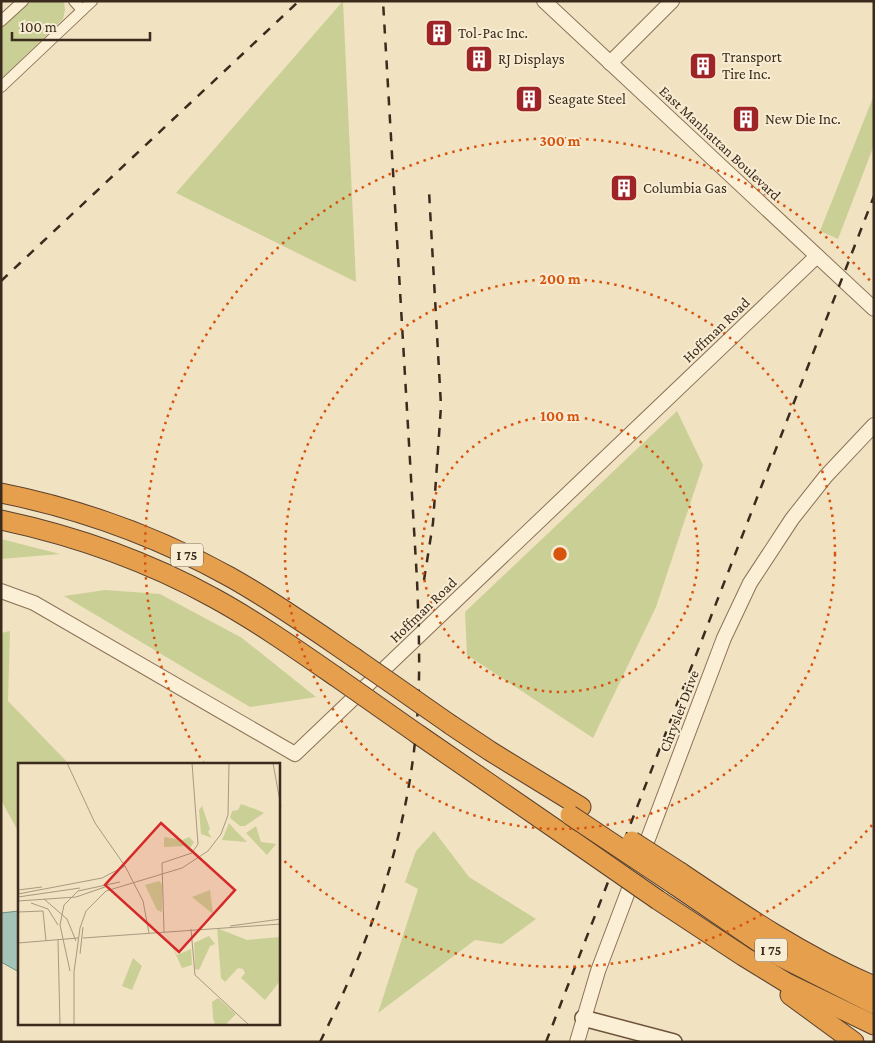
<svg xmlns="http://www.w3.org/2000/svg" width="875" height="1043" font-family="'Crimson Pro',serif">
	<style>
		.green { fill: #cad095 }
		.water { fill: #a4c3b9; stroke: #6b9287 }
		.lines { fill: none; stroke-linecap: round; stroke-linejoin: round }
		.minor-casing { stroke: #8c7258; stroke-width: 12 }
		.tertiary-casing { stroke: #8c7258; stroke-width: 16 }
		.secondary-casing { stroke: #6e533b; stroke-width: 18 }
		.motorway-casing { stroke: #59402c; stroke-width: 21 }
		.minor { stroke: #fbefd6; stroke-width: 10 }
		.tertiary { stroke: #fbefd6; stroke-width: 14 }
		.secondary { stroke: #fbefd6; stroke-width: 15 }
		.motorway { stroke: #e6a04d; stroke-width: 19 }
		.rail { stroke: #3b2b1d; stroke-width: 2.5; stroke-dasharray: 9 9; stroke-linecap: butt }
		.motorway-bridge-casing { stroke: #59402c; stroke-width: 21; stroke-linecap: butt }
		.motorway-bridge { stroke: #e6a04d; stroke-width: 19 }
		.ring { fill: none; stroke: #d7540e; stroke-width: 2.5; stroke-dasharray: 2.5 5 }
		.labels { text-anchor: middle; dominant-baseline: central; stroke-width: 4; stroke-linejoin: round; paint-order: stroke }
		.shield { fill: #f8ecd2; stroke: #746553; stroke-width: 1 }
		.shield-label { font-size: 14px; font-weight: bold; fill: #3b2b1d }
		.poi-label { font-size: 15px; fill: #3b2b1d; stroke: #f8ecd2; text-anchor: start }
		.street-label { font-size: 15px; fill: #3b2b1d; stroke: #f8ecd2 }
		.inset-road { fill: none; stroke: #a89980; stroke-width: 1 }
		.view { fill: #d62828; fill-opacity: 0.15; stroke: #d62828; stroke-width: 2.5 }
		.inset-edge { fill: none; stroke: #3b2b1d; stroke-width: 2.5 }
		.centre { fill: #d7540e; stroke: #f8ecd2; stroke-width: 2.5 }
		.ring-label { font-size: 15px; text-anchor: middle; font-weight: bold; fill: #d7540e; stroke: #f8ecd2; stroke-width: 4; stroke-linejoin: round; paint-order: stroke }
	</style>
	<rect width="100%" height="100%" fill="#f1e2c2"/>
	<g class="green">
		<polygon points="28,1 64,1 65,10 63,19 1,79 1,26"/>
		<polygon points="343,1 356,282 176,193"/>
		<polygon points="874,95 874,145 838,239 820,231"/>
		<polygon points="677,411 703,465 656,607 593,738 467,655 465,612"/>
		<polygon points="1,539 60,554 1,559"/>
		<polygon points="105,590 160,594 242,638 316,697 250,707 64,596"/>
		<polygon points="10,631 8,701 69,764 19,764 19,833 1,800 1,633"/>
		<polygon points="434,831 469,877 536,919 502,944 475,940 378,1013 418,889 405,882 416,851"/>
	</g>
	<polygon class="water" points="19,911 19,972 1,962 1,913"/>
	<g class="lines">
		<g class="minor-casing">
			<g id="minor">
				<polyline points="74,1 82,10"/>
				<polyline points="1,21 23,1"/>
				<polyline points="1,87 92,1"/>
			</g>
		</g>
		<g class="tertiary-casing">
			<g id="tertiary">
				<polyline points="544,1 874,309"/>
				<polyline points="610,63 672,1"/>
				<polyline points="1,591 34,603 295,754 817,256"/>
				<polyline points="577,1042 598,971 724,638 750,583 792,519 826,476 874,425"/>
			</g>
		</g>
		<g class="secondary-casing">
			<polyline id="secondary" points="583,1018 674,1042"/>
		</g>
		<g class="motorway-casing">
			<g id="motorway">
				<path d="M1 493C81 509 158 537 230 577 273 601 314 630 355 658"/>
				<path d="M1 520C76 536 147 561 214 598 256 621 296 649 335 676"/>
				<polyline points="451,725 490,751 581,807"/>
				<polyline points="419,735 573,841"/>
				<path d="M680 872C742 914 804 956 874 986"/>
				<polyline points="675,885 779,956 874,1004"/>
				<polyline points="658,900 743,956 787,983 874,1025"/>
				<polyline points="790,995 854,1042"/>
			</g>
		</g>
		<use href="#minor" class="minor"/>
		<use href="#tertiary" class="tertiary"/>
		<use href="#secondary" class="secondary"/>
		<use href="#motorway" class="motorway"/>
		<g class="rail">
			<polyline points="1,281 299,1"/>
			<polyline points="424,580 433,523 441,406 429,191"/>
			<path d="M320 1042C369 944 406 841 416 732 421 682 419 631 417 580L383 1"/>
			<polyline points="546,1042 874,196"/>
		</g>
		<g class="motorway-bridge-casing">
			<g id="motorway-bridge">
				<polyline points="355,658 451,725"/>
				<polyline points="335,676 419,735"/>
				<polyline points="570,815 675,885"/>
				<polyline points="573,841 658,900"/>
				<polyline points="632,841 680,872"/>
			</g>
		</g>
		<use href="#motorway-bridge" class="motorway-bridge"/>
	</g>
	<g class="ring">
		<circle cx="560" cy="554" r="138"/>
		<circle cx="560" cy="554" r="275"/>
		<path d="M872 825A413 413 0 0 1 281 858M204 764A413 413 0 0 1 872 283"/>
	</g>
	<defs>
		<g id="building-square" transform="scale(1.4375)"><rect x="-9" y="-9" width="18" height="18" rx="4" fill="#9f2427" stroke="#f8ecd2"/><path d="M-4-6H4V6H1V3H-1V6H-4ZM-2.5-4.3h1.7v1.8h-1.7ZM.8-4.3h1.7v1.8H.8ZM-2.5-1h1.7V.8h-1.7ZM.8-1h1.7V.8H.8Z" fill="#fff"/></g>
	</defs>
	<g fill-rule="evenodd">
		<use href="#building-square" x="439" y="33"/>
		<use href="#building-square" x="479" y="59"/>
		<use href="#building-square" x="703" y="66"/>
		<use href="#building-square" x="529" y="99"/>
		<use href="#building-square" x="746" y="119"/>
		<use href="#building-square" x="624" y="188"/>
	</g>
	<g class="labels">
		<g class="shield">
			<rect x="171" y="543.5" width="32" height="23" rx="4"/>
			<rect x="755" y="938.5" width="32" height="23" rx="4"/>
		</g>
		<g class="shield-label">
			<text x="187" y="555">I 75</text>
			<text x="771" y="950">I 75</text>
		</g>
		<g class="poi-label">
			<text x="458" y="33">Tol-Pac Inc.</text>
			<text x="722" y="57">Transport<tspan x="722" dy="17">Tire Inc.</tspan></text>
			<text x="498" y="59">RJ Displays</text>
			<text x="548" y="99">Seagate Steel</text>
			<text x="765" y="119">New Die Inc.</text>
			<text x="643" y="188">Columbia Gas</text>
		</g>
		<g class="street-label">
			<text transform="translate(720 143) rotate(43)">East Manhattan Boulevard</text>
			<text transform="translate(716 330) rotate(-44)">Hoffman Road</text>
			<text transform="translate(423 610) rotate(-44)">Hoffman Road</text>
			<text transform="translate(679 711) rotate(-69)">Chrysler Drive</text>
		</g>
	</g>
	<g transform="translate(18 763)">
		<rect width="262" height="262" fill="#f1e2c2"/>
		<path d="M223 41 237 46 246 50 227 63H222L212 55 214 48 220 47ZM184 43 192 66 190 69 194 75 183 71 181 47ZM211 60 217 67 229 79 204 77ZM238 63 243 79 258 81 249 92 228 70ZM146 74 164 77 171 74 176 79 171 87 166 83 146 84ZM141 118 144 121V149L139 147 127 122ZM192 127 195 151 174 134ZM199 165 229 177 262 174V218L247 237 223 215 227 210 225 206 220 205 207 219 203 215ZM148 170 159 192 173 186 174 202 164 205ZM191 173 197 181 192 183 181 207 177 206 176 180ZM115 195 124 203 114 227 104 223ZM200 235 218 251 207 262H197L195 254 194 239Z" fill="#cad095"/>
		<path class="inset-road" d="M49 0 77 60 107 103 125 138 131 170M255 0 263 44M0 127 24 124M0 131 84 115 107 103M0 134 62 125M26 136 49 156 58 178M0 138 58 134 87 124M13 140 30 146 40 162M0 149 25 148 28 178M212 163 263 156M173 166 177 212 231 262M146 169 144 100 174 90 180 81 174 0M65 175 263 161M40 177 42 262M0 180 60 175M62 191 65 164M52 208 42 162 46 142 60 128 102 119M56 262V209L62 165 68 148 88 128 164 105 190 88 203 71 210 52 211 0"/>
		<path class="view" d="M143 60 217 127 161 189 87 122Z"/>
		<rect width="262" height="262" class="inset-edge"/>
	</g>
	<circle cx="560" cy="554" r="8" class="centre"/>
	<g class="ring-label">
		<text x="560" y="146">300 m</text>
		<text x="560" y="284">200 m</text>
		<text x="560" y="421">100 m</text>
	</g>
	<rect width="875" height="1043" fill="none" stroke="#3b2b1d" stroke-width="5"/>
	<path d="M12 32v8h138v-8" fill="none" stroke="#3b2b1d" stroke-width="2.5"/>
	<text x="20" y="32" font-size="15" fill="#3b2b1d" stroke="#f8ecd2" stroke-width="4" paint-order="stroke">100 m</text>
</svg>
